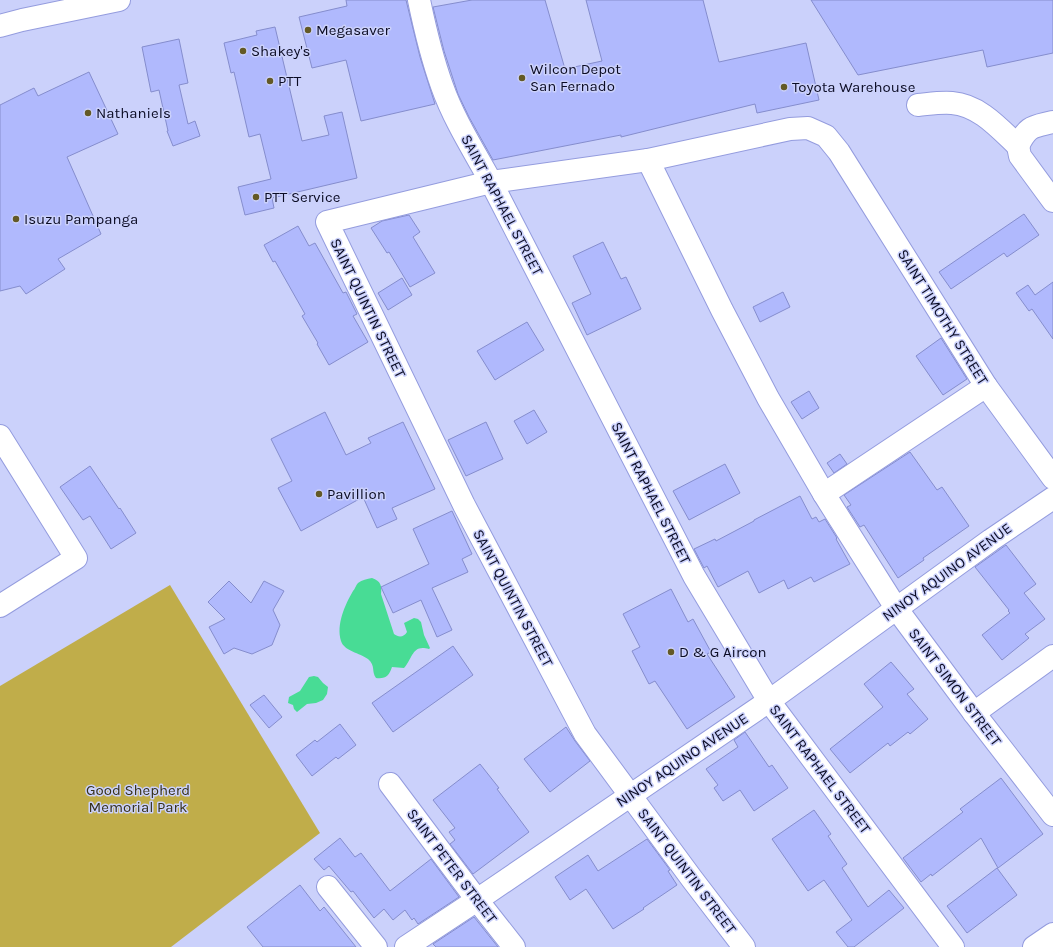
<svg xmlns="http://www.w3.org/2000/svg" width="1053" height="947" font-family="Karla,sans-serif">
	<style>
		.green { fill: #c0ad4a }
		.water { fill: #48dc95 }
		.building { fill: #b0b9fd; stroke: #858dcd }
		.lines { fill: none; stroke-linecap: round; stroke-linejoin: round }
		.minor-casing { stroke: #949cde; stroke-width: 24 }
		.highway-casing { stroke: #949cde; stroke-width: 24 }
		.minor { stroke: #fff; stroke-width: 22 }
		.highway { stroke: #fff; stroke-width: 22 }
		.poi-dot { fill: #635926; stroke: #cbd1fb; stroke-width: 1.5 }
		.labels { text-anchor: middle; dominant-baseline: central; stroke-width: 3; stroke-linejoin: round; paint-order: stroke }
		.poi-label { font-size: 15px; fill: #0b0c24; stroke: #cbd1fb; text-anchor: start }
		.street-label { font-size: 15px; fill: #0b0c24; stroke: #cbd1fb }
		.park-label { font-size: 15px; fill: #353019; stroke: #cbd1fb }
	</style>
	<rect width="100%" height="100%" fill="#cbd1fb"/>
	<polygon class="green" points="170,585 320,833 171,947 0,947 0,686"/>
	<g class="water">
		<path d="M372 578C381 581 382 586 381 594L394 634C399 638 404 637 407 632L404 623 414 618 418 619 421 622 424 635 430 648 429 649C412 644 413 658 404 668L392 667C389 676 386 679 376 678 371 671 376 666 368 659 360 653 344 651 341 641 336 624 345 605 353 591 355 589 356 585 358 583 362 580 367 579 372 578Z"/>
		<polygon points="314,676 318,677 323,683 328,687 327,694 323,700 316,703 307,704 297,712 294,709 293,705 288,703 289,697 300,691 309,677"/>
	</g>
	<g class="building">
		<polygon points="346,0 406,0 420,57 435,104 361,121 346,60 312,68 299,17 347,6"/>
		<polygon points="472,0 545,0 565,69 602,61 586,0 703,0 719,62 806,43 819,100 757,113 755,104 621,137 621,135 493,160 469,117 458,94 444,51 433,7"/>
		<polygon points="811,0 1053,0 1053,53 987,67 983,50 858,75"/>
		<polygon points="275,27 302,141 329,135 324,116 342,112 357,178 272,198 274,208 245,215 238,187 271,179 260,134 249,137 234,72 231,73 224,43 257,35 256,31"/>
		<polygon points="179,39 188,83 179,85 188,124 195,121 200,136 173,146 167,131 168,131 159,90 151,92 142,47"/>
		<polygon points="89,72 118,134 67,157 101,234 58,259 65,269 26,294 20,286 0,291 0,105 34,88 38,96"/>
		<polygon points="1024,214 1039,235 1007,257 1004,253 951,289 939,272"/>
		<polygon points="409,215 420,232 413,237 435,273 410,287 389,252 387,253 371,228 382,221"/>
		<polygon points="298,226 309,246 315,243 343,293 346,292 357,314 353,316 368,342 329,365 317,344 318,343 302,316 305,314 275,261 273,262 264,245"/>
		<polygon points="603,242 621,279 626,277 641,309 587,335 572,303 591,294 573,256"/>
		<polygon points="402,278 412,295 388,310 378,293"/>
		<polygon points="1053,282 1053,339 1032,309 1029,311 1016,293 1028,285 1035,295"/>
		<polygon points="783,292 790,307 760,322 753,307"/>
		<polygon points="527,322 544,350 495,380 477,351"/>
		<polygon points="941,338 967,379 943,395 916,356"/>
		<polygon points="809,391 819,408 802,419 791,402"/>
		<polygon points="534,410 547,432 527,444 514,421"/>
		<polygon points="325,412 346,455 371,443 368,438 403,422 435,489 392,508 397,519 377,528 363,497 301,531 278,488 292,481 271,439"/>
		<polygon points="486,422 503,459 466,476 448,440"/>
		<polygon points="910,452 937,490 942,487 969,526 923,558 924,560 898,578 864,525 860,527 847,507 851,505 844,495"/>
		<polygon points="840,454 847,464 834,473 827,463"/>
		<polygon points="725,464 740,493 689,520 673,491"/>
		<polygon points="90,466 119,509 120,508 136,533 111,549 90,516 83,520 60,487"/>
		<polygon points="800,496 812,519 816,517 819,522 825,519 837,538 836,539 850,564 814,582 811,577 788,589 784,580 759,593 748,571 718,587 707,566 704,568 694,549 715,539 716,541 754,521 754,520"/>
		<polygon points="452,511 472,554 462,559 468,572 432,588 452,630 437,637 421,600 393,613 381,587 429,564 413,529"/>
		<polygon points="1006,545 1036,584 1024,593 1045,619 1025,634 1029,638 1002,660 982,635 1010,613 1008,611 1009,610 975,567"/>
		<polygon points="229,581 251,603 264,581 284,591 273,610 280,625 272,645 252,654 234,648 224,654 209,627 225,619 208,602"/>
		<polygon points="671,589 688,622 693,619 711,652 707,654 735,697 687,729 655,681 649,684 632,651 640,647 623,614"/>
		<polygon points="453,646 473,675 393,732 372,703"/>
		<polygon points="891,662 914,689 907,694 928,719 910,734 908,732 890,746 888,743 850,773 830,749 883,707 864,684"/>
		<polygon points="264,695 282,717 269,728 250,705"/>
		<polygon points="340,724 356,745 338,759 336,757 312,776 296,755 315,740 317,742"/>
		<polygon points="566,727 575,741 590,761 550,792 524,759"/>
		<polygon points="745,732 769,767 772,765 788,788 754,811 740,790 723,801 714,788 718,785 706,769 738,747 734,740"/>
		<polygon points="480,764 499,788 497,789 529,832 473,874 450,844 455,840 449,832 455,828 433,800"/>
		<polygon points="1001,778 1043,834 998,868 981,838 932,876 931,874 921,882 903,858 963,812 960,809"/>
		<polygon points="814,810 831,834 828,836 847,864 842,868 868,907 889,890 904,908 854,947 848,947 836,932 852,920 824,880 808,891 772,839"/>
		<polygon points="340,838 355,857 361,853 390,891 431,859 459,897 418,924 414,918 412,920 405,910 393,920 384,909 374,918 353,891 351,892 329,866 324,870 314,859"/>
		<polygon points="647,839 670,870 668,871 677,885 643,908 644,909 613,929 586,889 570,900 555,877 588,855 598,871"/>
		<polygon points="997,868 1017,895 967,933 947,906"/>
		<polygon points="300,885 320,911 324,907 356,947 263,947 247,927"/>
		<polygon points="474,917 498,947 436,947 433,944"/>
	</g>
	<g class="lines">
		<g class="minor-casing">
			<g id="minor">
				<path d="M419 0C425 29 432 58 442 86 454 120 474 151 491 182L694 576 769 701 953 947"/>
				<path d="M918 105C929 104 941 102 952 103 979 105 999 128 1018 146"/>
				<polyline points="1018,146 1020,156 1053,201"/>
				<path d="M1018 146C1028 125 1033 127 1053 122"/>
				<polyline points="648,160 722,310 768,398 824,494 896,608 974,713 1053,815"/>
				<polyline points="0,436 76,558 0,606"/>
				<polyline points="824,494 986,386"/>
				<polyline points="974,713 1053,656"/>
				<polyline points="390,784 477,900 514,947"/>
				<polyline points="328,887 376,947"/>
				<polyline points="406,947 477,900 769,701 991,540 1053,498"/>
				<polyline points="744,947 692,879 585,734 464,505 327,222 491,182 648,160 790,129 808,128 826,136 839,152 986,386 1053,478"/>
				<polyline points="1034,947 1053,934"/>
			</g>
		</g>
		<g class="highway-casing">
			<polyline id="highway" points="0,26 22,20 119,0"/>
		</g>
		<use href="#minor" class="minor"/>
		<use href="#highway" class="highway"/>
	</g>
	<g class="poi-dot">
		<circle cx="308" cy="30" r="4"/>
		<circle cx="243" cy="51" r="4"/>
		<circle cx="522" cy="78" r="4"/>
		<circle cx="270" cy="81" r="4"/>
		<circle cx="784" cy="87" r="4"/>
		<circle cx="88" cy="113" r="4"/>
		<circle cx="256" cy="197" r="4"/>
		<circle cx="16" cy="219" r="4"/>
		<circle cx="319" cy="494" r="4"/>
		<circle cx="671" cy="652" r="4"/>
	</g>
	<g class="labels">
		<g class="poi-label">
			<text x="316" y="30">Megasaver</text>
			<text x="251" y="51">Shakey's</text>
			<text x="530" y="69">Wilcon Depot<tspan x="530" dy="17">San Fernado</tspan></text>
			<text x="278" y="81">PTT</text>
			<text x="792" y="87">Toyota Warehouse</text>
			<text x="96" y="113">Nathaniels</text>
			<text x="264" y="197">PTT Service</text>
			<text x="24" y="219">Isuzu Pampanga</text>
			<text x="327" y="494">Pavillion</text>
			<text x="679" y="652">D &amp; G Aircon</text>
		</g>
		<g class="street-label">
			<text transform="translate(502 205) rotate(62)">SAINT RAPHAEL STREET</text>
			<text transform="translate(368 308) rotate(64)">SAINT QUINTIN STREET</text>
			<text transform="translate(943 317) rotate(58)">SAINT TIMOTHY STREET</text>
			<text transform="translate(651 493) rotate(63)">SAINT RAPHAEL STREET</text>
			<text transform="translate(947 572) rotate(-36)">NINOY AQUINO AVENUE</text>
			<text transform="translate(513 598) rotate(62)">SAINT QUINTIN STREET</text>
			<text transform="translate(955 687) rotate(53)">SAINT SIMON STREET</text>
			<text transform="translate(682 760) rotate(-34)">NINOY AQUINO AVENUE</text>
			<text transform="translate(820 769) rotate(53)">SAINT RAPHAEL STREET</text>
			<text transform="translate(452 866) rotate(53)">SAINT PETER STREET</text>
			<text transform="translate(687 871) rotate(53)">SAINT QUINTIN STREET</text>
		</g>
		<g class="park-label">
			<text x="138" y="790">Good Shepherd<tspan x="138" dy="17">Memorial Park</tspan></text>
		</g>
	</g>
</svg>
